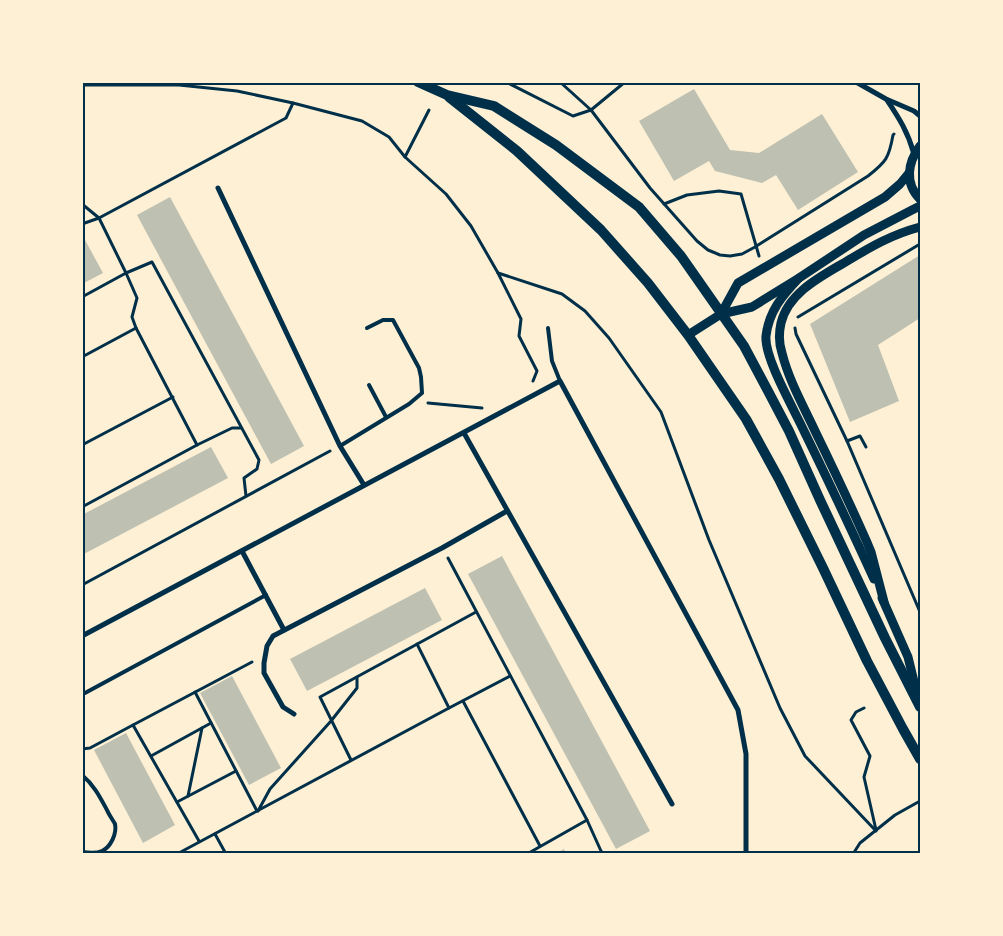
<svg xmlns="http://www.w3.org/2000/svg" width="1003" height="936" font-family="Manrope,sans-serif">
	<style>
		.building { fill: #bec0b2 }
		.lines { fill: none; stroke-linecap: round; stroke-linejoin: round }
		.path { stroke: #003049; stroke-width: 3 }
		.service { stroke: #003049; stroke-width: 4 }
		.minor { stroke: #003049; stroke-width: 5 }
		.tertiary { stroke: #003049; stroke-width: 9 }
		.secondary { stroke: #003049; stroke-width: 10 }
		.neatline { fill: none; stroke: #003049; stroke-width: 2 }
	</style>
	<rect width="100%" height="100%" fill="#fdf0d5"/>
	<g class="building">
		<polygon points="694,89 730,150 759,153 822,114 858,172 798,210 776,175 762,183 715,171 709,161 674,181 639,121"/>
		<polygon points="170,197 304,446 271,464 137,215"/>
		<polygon points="85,240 103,273 82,284 82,241"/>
		<polygon points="920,255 920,318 878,345 899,401 850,422 810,324"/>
		<polygon points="211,447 228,478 82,555 82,515"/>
		<polygon points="502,556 650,831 616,849 468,574"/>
		<polygon points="425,588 442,620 307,691 290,659"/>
		<polygon points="232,676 281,768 249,785 200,693"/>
		<polygon points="126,733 175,825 143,843 94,750"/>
		<polygon points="564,849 566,854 555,854"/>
	</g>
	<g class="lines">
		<g class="path">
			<polyline points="506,82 573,116 591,110 625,82"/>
			<path d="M560 82 591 110 650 188 697 241 708 250 720 255 730 256 742 254 755 247 868 176C886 162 889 158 893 135L894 134"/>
			<polyline points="82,85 179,85 237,91 293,103 362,121 389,137 405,157 446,194 471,226 498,273 562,294 585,311 609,338 661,412 709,540 780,708 805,756 876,831"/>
			<polyline points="405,157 429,110"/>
			<polyline points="82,204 99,218 126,273 137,298 132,317 136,328 197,445"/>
			<polyline points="664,204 687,195 719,191 741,194 759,256"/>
			<polyline points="82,224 99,218 286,118 293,103"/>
			<polyline points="498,273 521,319 519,336 537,371 533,381"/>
			<polyline points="82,297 126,273 152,262 259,460 257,469 244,478 246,496"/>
			<polyline points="798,317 920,244"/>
			<polyline points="795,328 796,334 847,441 920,612"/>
			<polyline points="82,357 136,328"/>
			<polyline points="428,403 482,408"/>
			<polyline points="847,441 860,436 866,447"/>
			<polyline points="82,445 173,397"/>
			<polyline points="82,507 197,445 232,428 241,428"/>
			<polyline points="448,558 587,820 601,851 604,854"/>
			<polyline points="82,585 330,451"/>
			<polyline points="417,644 449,708"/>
			<polyline points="195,692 257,811"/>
			<polyline points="463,701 540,846"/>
			<polyline points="864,708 856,712 851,720 870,756 864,777 876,830"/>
			<polyline points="133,725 252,662"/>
			<polyline points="82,749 90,748 133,725 199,841"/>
			<polyline points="151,756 211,723"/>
			<polyline points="351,760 320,697 476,612"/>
			<polyline points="188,796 202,728"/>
			<polyline points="177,802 236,771"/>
			<polyline points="258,811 270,789 331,721 357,688 357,677"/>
			<polyline points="215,834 226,854"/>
			<polyline points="177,854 449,708 510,676"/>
			<polyline points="527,854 587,820"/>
			<polyline points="853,854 860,843 895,815 920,801"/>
		</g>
		<g class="service">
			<polyline points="548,328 552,361 560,381"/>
			<polyline points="369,385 386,417"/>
			<polyline points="340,446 409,404 422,393 421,377 419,368 393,320 383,320 367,328"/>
			<polyline points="85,693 266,595"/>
			<path d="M82 775C94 785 100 797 107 810 109 815 113 820 115 824 117 833 111 847 102 851 96 854 89 853 82 852"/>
		</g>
		<g class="minor">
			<polyline points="856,82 886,99 914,111 920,116"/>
			<path d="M887 100C899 118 908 132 914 154"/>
			<polyline points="218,188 340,446 364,485"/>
			<polyline points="464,433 672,804"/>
			<polyline points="242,551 284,630"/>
			<polyline points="82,636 560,381 738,710 746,754 746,854"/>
			<polyline points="294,714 283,707 264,673 264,663 267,646 273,636 442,548 507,511"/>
		</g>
		<g class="tertiary">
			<path d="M920 146C908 162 904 183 920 199"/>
			<path d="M799 278C782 296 769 311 766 336 764 358 794 409 804 431 828 480 851 529 874 579"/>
			<polyline points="721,314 738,283 885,197 900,184 909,173"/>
			<polyline points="688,335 721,314 752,307 799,278 864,235 912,210 920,206"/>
			<polyline points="882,598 908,657 918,698"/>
			<path d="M884 602 871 552 866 540C850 504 833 468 816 433 804 407 789 381 782 353 779 344 779 332 781 323 788 294 818 278 842 264 869 248 890 235 920 227"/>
		</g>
		<g class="secondary">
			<polyline points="418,82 447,95 494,106 556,145 639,207 681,256 744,346 768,391 789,431 820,500 885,638 920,707"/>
			<polyline points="449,97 517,151 601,230 648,283 688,335 746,419 779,479 823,568 867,661 903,729 920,759"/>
		</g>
	</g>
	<rect width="1003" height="936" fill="none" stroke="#fdf0d5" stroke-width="168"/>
	<rect x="84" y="84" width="835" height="768" class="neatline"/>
</svg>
